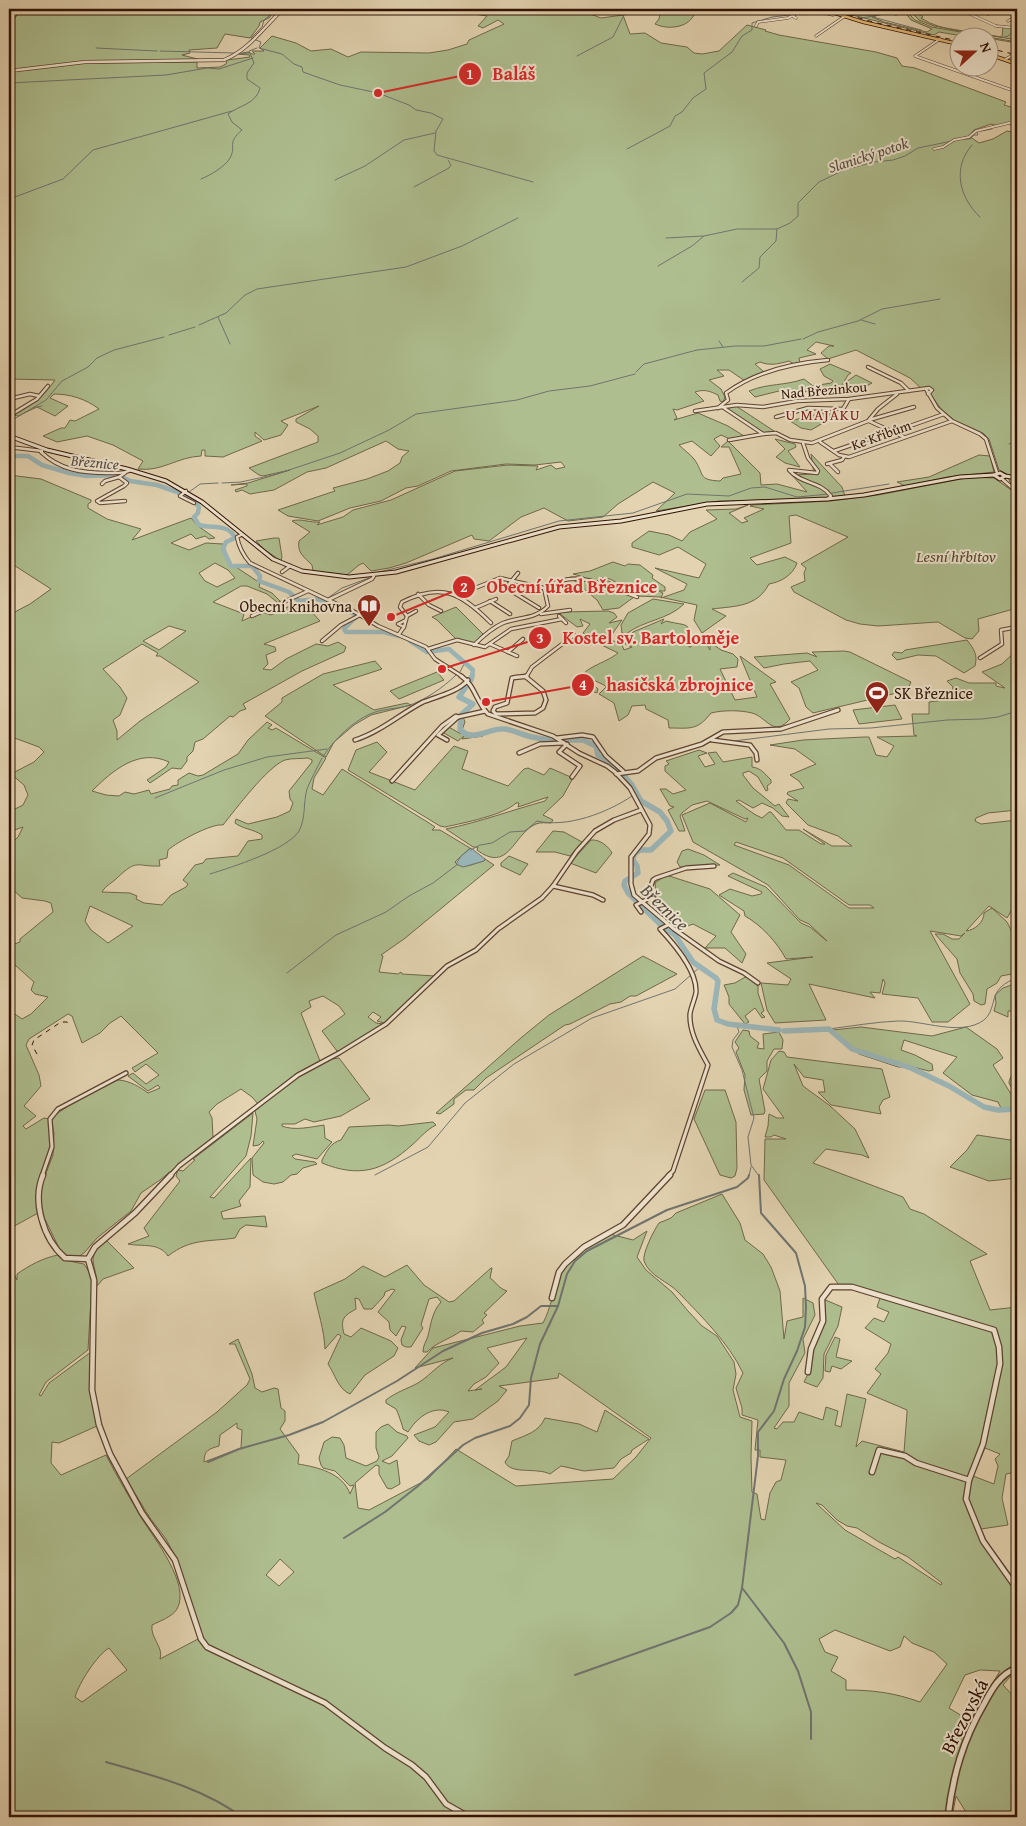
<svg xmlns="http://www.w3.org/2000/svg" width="1026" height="1826" font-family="'Gentium Book Plus',serif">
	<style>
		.green { fill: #aebe8f; stroke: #6f684a; fill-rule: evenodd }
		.water { fill: #9ab5b7; stroke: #70746f }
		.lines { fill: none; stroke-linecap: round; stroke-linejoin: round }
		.stream-far1 { stroke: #70746f; stroke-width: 1 }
		.stream { stroke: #70746f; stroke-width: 2 }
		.river-far1 { stroke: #9ab5b7; stroke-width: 4.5 }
		.river { stroke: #9ab5b7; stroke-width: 5.5 }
		.minor-far3-casing { stroke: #5d422f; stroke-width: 3 }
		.minor-far2-casing { stroke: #5d422f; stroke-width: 4.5 }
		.minor-far1-casing { stroke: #5d422f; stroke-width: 5.5 }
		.minor-casing { stroke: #5d422f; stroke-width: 7 }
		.tertiary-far1-casing { stroke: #5d422f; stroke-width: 4 }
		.tertiary-casing { stroke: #5d422f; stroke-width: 8 }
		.secondary-casing { stroke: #301204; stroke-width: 5 }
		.primary-casing { stroke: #301204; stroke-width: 4 }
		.minor-far3 { stroke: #ede2cc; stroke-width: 2 }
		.minor-far2 { stroke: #ede2cc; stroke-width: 2.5 }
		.minor-far1 { stroke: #ede2cc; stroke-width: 3 }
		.minor { stroke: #ede2cc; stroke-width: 4.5 }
		.tertiary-far1 { stroke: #ede2cc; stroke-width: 2.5 }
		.tertiary { stroke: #ede2cc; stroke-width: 5 }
		.secondary { stroke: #ede2cc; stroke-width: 3 }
		.primary { stroke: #e2ba78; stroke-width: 2.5 }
		.rail { stroke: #301204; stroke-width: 1; stroke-dasharray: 5 5; stroke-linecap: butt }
		.labels { text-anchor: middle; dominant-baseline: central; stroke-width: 4; stroke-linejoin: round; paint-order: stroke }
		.far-street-label { font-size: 14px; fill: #301204; stroke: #ede2cc }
		.far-water-label { font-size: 15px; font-style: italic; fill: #554b43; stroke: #ede2cc }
		.far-neighbourhood-label { font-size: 15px; letter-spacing: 1px; fill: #7a1f14; stroke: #ede2cc }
		.park-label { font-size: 16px; font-style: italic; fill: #56462e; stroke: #ede2cc }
		.poi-label { font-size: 16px; fill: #301204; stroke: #ede2cc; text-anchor: end }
		.water-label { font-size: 18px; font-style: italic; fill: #554b43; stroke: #ede2cc }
		.near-street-label { font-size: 19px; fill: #301204; stroke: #ede2cc }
		.leader { fill: none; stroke: #d62828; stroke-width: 2 }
		.callout-dot { fill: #d62828; stroke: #ede2cc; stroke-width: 2 }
		.mark-label { font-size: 15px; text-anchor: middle; font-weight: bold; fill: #fff }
		.callout-label { font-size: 18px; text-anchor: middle; font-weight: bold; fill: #d62828; stroke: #ede2cc; stroke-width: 4; stroke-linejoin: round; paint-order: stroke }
	</style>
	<rect width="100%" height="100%" fill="#e3d3b1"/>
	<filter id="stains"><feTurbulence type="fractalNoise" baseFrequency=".004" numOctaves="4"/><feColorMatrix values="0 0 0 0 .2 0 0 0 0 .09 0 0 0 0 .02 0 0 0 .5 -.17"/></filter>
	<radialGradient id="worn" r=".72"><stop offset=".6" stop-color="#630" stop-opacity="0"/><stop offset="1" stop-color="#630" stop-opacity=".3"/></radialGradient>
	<g class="green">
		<polygon points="22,9 276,9 269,18 260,22 259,26 250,38 225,34 217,48 189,50 190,53 182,55 205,61 84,62 9,71 9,25"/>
		<path d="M492 9H577L601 18 623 15 630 34 645 33 661 43 687 47 694 53 702 54 719 51 747 25 766 30 765 31 779 35 876 52 897 58 902 66 915 68 1006 102 1004 105 1014 108 1017 106V120L998 126 991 124 974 130 969 136 979 143 993 139 1007 131 1017 133V145H1015L1014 148 1017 149V490L1011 485 1007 474 999 470 989 439 983 433 954 420 942 410 930 394 934 390 929 386 922 389 910 378 856 350 828 359 821 353 829 346H834L816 342 807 350 816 354 799 358 800 363 794 364 789 361C778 364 770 366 760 362L755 364 764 372 745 381 729 370H717L724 376 709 380 721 389 725 397 723 402 720 401 718 395C710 391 704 389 695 392L704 401 677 410 673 409 677 418 674 420 698 413 728 426 744 436 730 439 721 435 714 439 720 446 711 456 692 441 679 445C683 449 690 454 694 459 705 474 697 480 720 481L723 478 741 474 729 447H721L728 441 760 473 761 485 777 484 807 492 792 475 814 474 811 454 842 487 845 496 825 499 719 501 656 511 675 493 653 482 618 504 603 517 568 521 544 508 521 517 489 541 474 539 472 535 406 563 389 568 371 571 363 563 359 565 347 575 313 571 312 565C304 557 297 553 299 541L310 532 292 521C301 518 310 523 320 522L317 525 320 524 343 517 353 510 391 500 455 471 508 465 538 466 536 470 551 465 556 469 565 467 561 462 535 465 506 464 451 471 418 486 406 488 381 501 350 508 318 521 288 516 278 510 335 491 333 488 367 479 388 471 400 463 402 457 409 451 398 449 386 441 326 468 307 472 274 490 250 494 242 490 236 492 235 490 247 486V484L231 485 248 483 290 470 263 476 259 475 249 468 318 442V436L310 429 296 422V419L319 406 281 421 288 425 281 435 264 440 255 432V436L262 441 223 457 205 456V450H202L201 456C177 457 162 472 138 469L143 461 113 445 87 436 57 442 43 436 61 428H65L70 420 75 421 99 409C86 399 70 394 54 394L50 398 68 406 55 416 37 407 18 416 13 415C30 407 44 396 55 380L9 379V72L85 63 197 62V68L220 67 226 64 227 60 250 57 249 55 237 54 248 52 252 54H255L252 51H264L260 48 272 36 296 43 311 51 331 49 348 57 361 52 429 53 448 50 467 44 469 40 504 24 498 20 483 28 478 26 487 16 474 14 482 10Z"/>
		<path d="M676 9H696C693 27 670 31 655 24L659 19 660 14Z"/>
		<polygon points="884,9 904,9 915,20 932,27 1017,42 1017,43 969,35 968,37 939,32 934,35 852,15 879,15 872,17 884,22 927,32 932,29 911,20 905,12 896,13"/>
		<path d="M908 9H915L923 17 921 18C941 32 978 33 1002 37L1003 27 1016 28 1017 40 934 26 919 20Z"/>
		<path d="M830 364 851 373 848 375 842 385 856 375 872 383C851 395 826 388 803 392L804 390 801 389 799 392 789 394 783 390 755 397 749 391C769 383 784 386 804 379L813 386 831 383 833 381 824 376 820 369Z"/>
		<polygon points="736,406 774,431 762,433 726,409"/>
		<polygon points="822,413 837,415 811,430 801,428 790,421"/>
		<polygon points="775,439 795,444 796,447 788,451 800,467 785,463 776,457 785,449"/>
		<polygon points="979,455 990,456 994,472 948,477 905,486 897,482 929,477"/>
		<path d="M9 475 41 479 91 500V502L88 504V508L107 519 141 529 132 540 191 518 198 526 215 538 209 539 205 536 196 539 191 534 171 543 189 550 206 543 223 544 230 563 260 583 259 587 272 593 281 602 278 603 267 594 247 586H241L213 602 244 614 242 621 262 612 271 615 290 606 297 609H309L320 621 264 644 275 647 276 651 266 655 268 664 263 669 271 670 286 659 316 644 328 646 338 642 346 647 344 652 302 671 243 704 246 709 240 711 233 717 230 716 203 739 195 742 193 751 187 757V761L181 769 172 768 150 783 147 780 166 767 169 762C139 748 113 770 92 791L106 795 119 796 125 792 134 794 149 790 151 794 170 789 172 786 178 785V780L189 773 198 776 203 775 238 754 248 740 267 722 272 725 268 728 272 730 276 728 326 758 314 778 312 789 323 795 342 769 429 823 435 827 432 830H440L470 848 455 862C462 871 474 863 484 861L485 859 494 865 404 939 381 955 383 956 379 972 398 974 401 972 402 974 435 976 430 982 384 1023 377 1021 381 1017 373 1012 368 1017 376 1023 383 1024 339 1051H337L322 1031 345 1014 339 1006 323 996 309 1001 311 1007 301 1013 320 1061 297 1073 258 1104 252 1097 241 1089 217 1104 209 1112 212 1118 213 1137 160 1180 141 1193 131 1211 97 1238 84 1253 78 1257H69L61 1252 42 1213 40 1202 41 1186 53 1155 54 1133 51 1119C59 1110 109 1080 119 1080 130 1081 140 1087 148 1093L160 1088 158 1085 148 1091 128 1076 133 1073 146 1084 159 1075 146 1064 135 1072 132 1068 158 1053 121 1016 110 1023 100 1033 82 1043 72 1016 68 1014 29 1039 26 1045 39 1075 41 1086 24 1106 36 1116 23 1126 26 1129 44 1118 49 1119C51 1131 52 1144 49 1155 43 1182 32 1181 38 1213L9 1229V1005L15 1014 22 1019 31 1014 48 997 35 994 31 990 34 982 15 965 9 968V946L20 942V939L53 912 51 903 45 901 22 898 9 886V846L18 837 23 827 9 832V812L23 805 28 795 24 785 11 774 34 762 44 752 39 747 9 736V615L30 604 51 589 9 562ZM215 563 228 570 235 578 217 587 205 581 199 573ZM169 626 186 631 159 650 143 641ZM142 644 158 653 156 656H160L199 682 140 721 117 740V731L113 720 120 715 127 698 120 687 103 669ZM308 758 312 760V762L289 791 290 799 293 803 290 811 277 817 248 824 236 819 235 823C243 829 253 829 262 835V839L248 841 238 856 206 859 203 863 195 865 183 880 188 884 186 887 171 895 162 905 144 903 136 899 137 896 130 893 102 892C105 886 112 883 117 878 138 858 136 867 160 866L159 860 167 858 168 850C177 842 212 823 223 825 235 810 268 766 285 760 291 758 301 759 308 758ZM90 906 133 926 108 943 91 930 85 921Z"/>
		<path d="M971 477 994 478 1017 494V608L978 619 979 631 972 639 965 638 938 622 878 626 860 624 846 620 794 592 791 587 805 581 804 573 806 568 801 564 848 537 796 515 789 516 791 543 750 558 757 565 785 557 797 563C793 575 781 582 769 584 757 607 736 606 712 609L726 616 702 633 694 620 697 605 660 597 637 596 631 590 610 579 600 577 627 590 634 597 619 608 603 610 597 600 570 577H584L573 574 590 571 613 562 625 566 628 564 640 565 653 575 652 578 665 587V591H659L663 593 661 598 684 590 687 584 655 568 699 578 706 564 678 547 659 555 632 547V543L649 531 669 535 682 541 690 532 717 519 706 510 736 509 748 505 729 513 742 523 748 521 744 518 764 509 750 506 753 505 830 501 878 495Z"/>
		<polygon points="274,538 279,538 282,557 281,561 265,550 256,541"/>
		<path d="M653 599 684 604C668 620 644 620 626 634L622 633 621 625 628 613Z"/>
		<polygon points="456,607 483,634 474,644 457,640 437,620 432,617"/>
		<path d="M608 611 614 613 617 617 609 623 622 620 608 640 618 642 622 637H624L622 645 624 650 632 647 625 644 633 632 664 619 661 624 666 621C689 627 691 620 689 647H691L692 637 706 643 710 650V645L704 638 721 650 733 654 738 659 737 667 720 669 735 700 757 697 740 656 776 682 770 684 790 719C773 738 767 717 752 713 740 710 723 710 711 713 697 731 690 728 669 728L668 720 646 709 645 705 632 706 628 715 619 721 614 703 599 694 606 687 604 685 585 676 598 689 597 693 576 685C581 667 605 664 618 653L585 637 587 635 583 633 590 624 580 619 583 626 577 627 560 614 562 612Z"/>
		<path d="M967 640C974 649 978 655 975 666L964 673 936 656 918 655 897 660 892 655 894 652 902 653 905 650Z"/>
		<path d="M1017 650V704L1012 706H1017V810L988 813 976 818 975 821 981 824 1017 820V901L1007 918 989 906 966 931C975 930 984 922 984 913L992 908 1007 922 1012 932 1017 936V973L1001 976 997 983 987 989 985 1004 981 1005 974 1001 973 994 960 973 957 959 935 934H943L952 939H959L965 933 961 936 930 931 970 1004 948 1022H932L918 998 882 994 885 983 883 979 880 993 870 992 875 998 809 984 826 1020 775 1023 767 1010 761 983 788 985 791 979 767 963 813 957 786 959C777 942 761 925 745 916L744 911 719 895 730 889 752 896 761 894 762 892 728 876 733 873 766 887 801 923 810 927 827 941 809 924 800 920 768 885 693 842 682 815 710 803 746 822 748 818 745 819 707 801 692 805 682 813 680 816 685 831H679L668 810 674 807 670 806 660 789H666L673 794 686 790 665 771V766L669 764 666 761 699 750 707 753 698 756 705 767 715 764 708 753 716 752 723 762 752 757V767C761 768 765 774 771 780V783L767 786 768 790 766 791 758 777 749 771 743 773V775L753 788 775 806 779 804 789 817 782 816 773 808 762 803 753 808 739 800 736 801C745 807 752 814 762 818L769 812H771L786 830H799L821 844H825L803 829 832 846H852L838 836 808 825 786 803 788 799 798 801 787 794 788 792 804 788 799 781 790 775 816 764 795 749 770 745 803 740 864 737H869L876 755 887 757 894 746 877 737 917 736 914 735 912 714H929V702L951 699 946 697 932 698 928 692 946 694 952 693 953 687 947 681 956 678 969 683H996V686L1005 688 982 672 1002 664ZM736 842 783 858 849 905H870L874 908H849L789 865 734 845Z"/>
		<polygon points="844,651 850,652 911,682 907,691 901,690 901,692 813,713 806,707 799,688 791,682 818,670 810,661 784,664 764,668 754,657 807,653 817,657 812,652"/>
		<polygon points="375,661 382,669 333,685 374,710 407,703 411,705 371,715 354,725 334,742 326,757 265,716 282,702 282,698 323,674"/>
		<polygon points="437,672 444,680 399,699 390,691"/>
		<polygon points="895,705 902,719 859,724 853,710"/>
		<polygon points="459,717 463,717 465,722 462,730 465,733 482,734 483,736 462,739 464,736 458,741 442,732 447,726 461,734 459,731"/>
		<path d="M377 742 387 752 369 772 415 790 454 746 468 751 462 769 508 786 524 769 528 768 544 775 550 768 573 778 563 796 543 815 553 820 551 823C547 823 540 822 536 824 513 834 509 874 477 850L478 847H473L446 829C480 822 512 810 545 801L548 797 518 807 519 803H516C504 815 463 823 445 827L440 826 348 770 356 750Z"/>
		<polygon points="553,831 564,832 582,842 570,856 555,852 536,852"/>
		<path d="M591 840C600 839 609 847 612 853L596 873 570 863Z"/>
		<polygon points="688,849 704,855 720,865 680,867 677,862 682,851"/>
		<polygon points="509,856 528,864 520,875 501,866 501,863"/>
		<polygon points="666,875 710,889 740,915 731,932 746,954 742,963 725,948 705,948 716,936 693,924 685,927 656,895 655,883"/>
		<polygon points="643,956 677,974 636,996 630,996 621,1002 610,1004 570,1024 565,1025 486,1078 474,1090 466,1090 454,1099 454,1104 440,1114 436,1113 522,1037 549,1015"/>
		<polygon points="747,976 758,986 758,993 764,1011 761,1013 765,1017 762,1018 755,1008 745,1016 749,1022 745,1024 729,1004 729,997 724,985 735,983"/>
		<polygon points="1017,983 1017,1022 1013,1018 1011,1011 1008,1011 1008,1017 994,1011 996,1003 995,995 1003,988"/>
		<path d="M861 1027 932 1036 966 1027 997 1049 1003 1058 993 1065 1011 1094 1014 1092C1010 1082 1006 1086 1012 1075H1017V1106L1002 1110 998 1102 972 1095 943 1073 957 1057 904 1040 901 1050 915 1055 932 1064 933 1070 929 1071 905 1065 903 1067H898L859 1054 833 1030Z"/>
		<polygon points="743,1030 749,1031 750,1036 759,1043 757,1048 764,1049 763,1034 779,1032 783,1040 782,1049 774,1049 767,1061 767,1071 759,1079 765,1111 764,1114 751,1115 744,1090 745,1075 736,1052 739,1048 735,1042"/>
		<path d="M779 1051 784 1052 787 1057 882 1069 890 1097 883 1100 879 1107 881 1114 831 1105 818 1092H825L823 1080 804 1077 794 1064 803 1086 829 1105 855 1129 869 1158 862 1155 826 1149 813 1163 903 1197 910 1209 924 1214 987 1254 970 1261 990 1310 1017 1307V1469L1015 1472 1006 1474 1002 1498 1008 1525 981 1529 986 1540 1017 1583V1673L1010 1677 1003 1685 1017 1700V1817H969L956 1796 952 1817H9V1731L13 1726 9 1721V1367L10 1356 9 1358V1270L14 1274 17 1280V1274C30 1265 43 1258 58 1255L64 1260 84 1264 91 1275 92 1282 88 1350 46 1382 39 1395 41 1396 49 1383 91 1352V1392L97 1426 59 1443 52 1442 51 1463 61 1475 106 1455C117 1477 130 1498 142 1519 154 1538 191 1585 177 1609 172 1617 160 1621 152 1625 150 1638 164 1647 160 1659L198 1639 205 1648 177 1560 166 1539 150 1518 126 1479 217 1412 247 1385 250 1379 235 1344H229L238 1339 252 1374 255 1388 262 1392 274 1388 278 1389 281 1408 285 1411V1421L280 1429 299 1455 298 1464C317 1467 343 1473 350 1494L354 1485 350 1486 335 1471 323 1468 321 1465 319 1458 324 1442 332 1437 340 1438 344 1445 346 1458 366 1466 377 1461 379 1457 376 1448V1432L381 1427 388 1424 397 1432 407 1436 408 1438 392 1456 382 1461 389 1464 397 1460 400 1484 391 1489 387 1488 379 1474V1466L376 1465 355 1483 358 1508 369 1510 428 1479 456 1449 516 1486 613 1479 636 1457 651 1438 559 1373 558 1378 499 1386 507 1390 498 1401 473 1419 454 1422 436 1442 429 1445 419 1441 414 1435 435 1427 449 1412C432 1405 417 1418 408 1432L403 1429C403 1427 397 1410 396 1409L386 1403V1400C396 1392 407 1389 418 1383 431 1375 439 1363 453 1358L415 1368 433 1348 520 1326 543 1323C551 1308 553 1291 559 1275 566 1257 594 1243 610 1234L633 1240 647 1231 637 1257 646 1270 672 1292 688 1311 702 1326 717 1336 734 1362 736 1374 733 1390 740 1417 752 1421 751 1457 752 1492 757 1494 761 1519 765 1520 770 1493 776 1482 781 1480 786 1460 760 1457V1450H755L758 1420 742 1415V1408L736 1388 743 1373C728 1342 702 1317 678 1292 669 1282 649 1276 644 1261 642 1254 654 1230 659 1223L671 1218 676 1213 722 1194 740 1223 745 1240 763 1254 771 1267 780 1291 784 1339 787 1321 803 1317V1298L813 1303 815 1315 803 1339 805 1353 789 1383V1406L774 1428 777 1429 783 1422H794L799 1412 823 1420 826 1407 838 1411 835 1425 841 1427 847 1394 866 1399 856 1447 862 1441 904 1452 907 1413V1410L867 1393 881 1374 875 1369 888 1353 891 1344 865 1328 874 1318 884 1322 889 1312 877 1307 880 1298 853 1287 841 1288 764 1180 765 1139H786L774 1135 771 1137H765L768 1126 769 1114 777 1118H784L763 1089 771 1060ZM527 1338 506 1367 475 1390 482 1389 468 1391 474 1384 486 1377 499 1363 487 1348ZM237 1423V1428L242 1430 241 1448 204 1462C204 1450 209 1449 219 1446L220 1435ZM985 1448 1000 1454 995 1459 998 1466 994 1484 973 1476ZM816 1503 822 1505 837 1520 847 1526 857 1528 879 1542 908 1557 942 1583 941 1585 898 1557 895 1559 845 1530ZM280 1559 294 1572 279 1586 266 1575ZM835 1630 890 1651 900 1647 904 1636 912 1643 934 1652 947 1664 920 1702C895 1693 874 1690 846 1690V1680L831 1671 838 1657 825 1652 819 1639ZM109 1648 127 1670 82 1702 75 1697C79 1683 97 1655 109 1648ZM980 1670 1000 1671 970 1721 949 1708 965 1675Z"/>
		<path d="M339 1058 370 1099 341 1116 314 1122 305 1119 295 1124H282V1126C294 1131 311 1127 324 1125L325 1138 332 1142 317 1159 296 1154 292 1156 295 1159 315 1162 317 1164 303 1168 297 1174 291 1175 283 1182 274 1184 263 1182 253 1175 252 1158 264 1143 263 1141 259 1145 253 1146 257 1119 255 1111 291 1081 332 1059Z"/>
		<polygon points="705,1090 725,1090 736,1122 737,1168 735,1176 731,1178 720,1175 694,1119"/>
		<path d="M253 1113 251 1136 246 1156 210 1197 214 1198 251 1158 250 1187 239 1201 241 1206 221 1212 223 1219 265 1216 267 1227 246 1225 240 1229 235 1238C208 1242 191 1238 168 1256 159 1242 142 1247 128 1244L149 1236 144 1228 180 1181 176 1176 178 1170 183 1171 195 1160 193 1159Z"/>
		<path d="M433 1122 436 1125C426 1130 420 1138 412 1145 383 1171 359 1178 322 1163V1160C327 1151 330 1143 341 1140L349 1127 389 1125 398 1126Z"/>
		<polygon points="977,1135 1017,1141 1017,1178 989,1181 950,1167 967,1150"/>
		<path d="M105 1239 134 1268 103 1279 97 1286C96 1259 85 1262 105 1239Z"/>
		<path d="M407 1265 424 1285 449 1302 454 1301 491 1268H492L490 1278C496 1282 498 1288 507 1291L484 1313 487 1315 482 1320 484 1323 473 1332 461 1331C450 1339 437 1342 427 1352H423C423 1345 426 1342 428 1336 431 1324 432 1312 441 1302L437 1297 429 1299 421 1325 423 1328 411 1347H406L402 1345 401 1340 406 1327 402 1326 396 1336 390 1330 389 1322 378 1312 395 1290 392 1289 385 1292 384 1296 372 1309H364L359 1299 355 1298 356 1309C344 1316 340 1318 344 1334L351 1337 361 1328 391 1341 398 1348 394 1356 365 1375 350 1394C338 1389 335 1374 328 1364L341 1336 338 1334 325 1349C324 1329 318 1312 314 1293L345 1279 363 1266 385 1277Z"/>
		<polygon points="823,1299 842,1307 838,1326 824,1354 823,1378 817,1387 804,1382 809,1372 813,1349 821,1331"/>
		<polygon points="835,1337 840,1339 836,1357 852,1361 841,1369 832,1366 830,1372 825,1371 826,1355"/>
		<path d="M605 1410 649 1439 632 1450 631 1453 621 1459 614 1468 584 1471 561 1466 550 1474C536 1467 511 1475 505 1462L509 1456 512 1441C526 1435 539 1432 545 1418L579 1424 597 1432Z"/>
	</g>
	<polygon class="water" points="471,848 485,859 484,861 463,867 456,864 461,856"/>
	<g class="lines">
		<g class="stream-far1">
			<polyline points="278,9 264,20 262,27 251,38 261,42 259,48 282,54 294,64 302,67 303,72 340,85 378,93 409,105 416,110 431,113 443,119 436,131 434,151 437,155 533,182"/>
			<polyline points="444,9 448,12"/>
			<polyline points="896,13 907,12"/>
			<polyline points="869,16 921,30"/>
			<polyline points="862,18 891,13"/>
			<polyline points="1001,38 1008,36 1015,30 1011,21 1017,18"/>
			<polyline points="96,48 157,51"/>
			<polyline points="160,51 234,53"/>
			<polyline points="238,54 249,53"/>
			<polyline points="577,56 613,37 624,15 632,9"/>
			<polyline points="9,83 166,75 207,68 219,69 253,58"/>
			<polyline points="1010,125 1017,123"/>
			<polyline points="981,131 992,129"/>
			<polyline points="964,139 970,139 974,135 978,135 977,132"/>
			<path d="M972 145C952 168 959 197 980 217"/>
			<polyline points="627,149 670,126 675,116 682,112 693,98 706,89 704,73 732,52 742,36 752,30 752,23 772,17 798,14"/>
			<path d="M201 179C209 176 226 166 230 158 237 145 226 144 242 130L232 122 228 114C240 105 256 104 260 88L247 79V73L254 63 249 51 257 48"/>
			<polyline points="335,180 365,166 404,140 435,133"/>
			<polyline points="414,187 449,168 451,165 448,160"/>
			<polyline points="15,197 63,179 93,150 232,111"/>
			<polyline points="666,238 703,236"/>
			<polyline points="658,266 692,246 704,236 737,229 777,229 790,223 798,216 798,203 819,182 844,170 874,162 893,160 905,156 918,148 952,141"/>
			<polyline points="742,282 759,268 760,257 776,241 777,229"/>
			<polyline points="218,317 230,344"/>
			<polyline points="861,320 875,324"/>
			<polyline points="199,325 226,313 245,295 257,289 406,267 462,246 518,218"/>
			<polyline points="169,335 195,327"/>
			<polyline points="803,339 818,332 858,321 882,309 940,299"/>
			<polyline points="719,341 723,347"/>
			<polyline points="636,372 644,364 697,350 735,346 764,346 801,339"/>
			<polyline points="33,408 42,406"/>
			<polyline points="9,422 46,400 62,381 88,367 97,358 114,350 164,337"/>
			<polyline points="1009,444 1017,441"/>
			<polyline points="222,483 241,482 277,474 340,453 389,430 416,414 517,400 549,391 590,386 635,374"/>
			<polyline points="832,493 889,484"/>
			<polyline points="185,495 200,484 218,483"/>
			<polyline points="375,573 433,559 559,521 633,513 687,494 729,496 751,488 765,487 797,497 829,494"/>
			<polyline points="328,598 342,588 369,578"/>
			<polyline points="460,672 465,662"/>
			<polyline points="716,739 734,741 829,729 871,728 947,720 982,719 998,717 1017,711"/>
			<path d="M324 755C335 739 352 722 370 714 381 709 395 709 407 706 424 701 444 687 456 675"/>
			<polyline points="659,759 712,741"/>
			<polyline points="155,798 224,770 267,757 327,749"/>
			<path d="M471 850 480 845 492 843 510 832 525 831 537 821C567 828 607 813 632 796"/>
			<path d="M210 874C232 867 287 850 299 831 306 818 303 803 307 789 311 779 317 768 322 758"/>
			<polyline points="287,973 336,935 386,912 409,896 433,883 458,864"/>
			<polyline points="737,1026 739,1032 733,1040 732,1047 742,1070 754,1118 748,1137 751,1165 759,1176"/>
			<path d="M829 1029C852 1026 875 1022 898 1021 922 1020 961 1037 984 1020 995 1011 991 996 1001 987 1005 983 1012 980 1017 977"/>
			<polyline points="375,1175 428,1147 465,1103 514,1064 592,1018 675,989 700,967"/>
			<polyline points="749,1176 751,1167"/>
		</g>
		<g class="stream">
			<polyline points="208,1462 239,1449 289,1435 323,1422 397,1381 443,1351 482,1333 513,1324 527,1317 541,1306 558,1306"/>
			<polyline points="344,1538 385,1512 418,1486 463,1445 475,1438 510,1426 520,1418 529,1405 531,1378 540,1344 558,1306 567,1274 575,1261 587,1251 667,1210 737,1187 748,1178 749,1175"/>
			<polyline points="743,1589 784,1643 798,1671 811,1712 811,1739"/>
			<polyline points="575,1675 710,1627 731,1613 738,1605 742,1588 758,1456 758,1432 774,1411 784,1379 797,1351 805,1327 806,1307 805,1286 796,1253 761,1213 759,1175"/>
			<path d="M106 1762C154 1776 201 1787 242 1817"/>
		</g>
		<g class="river-far1">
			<polyline points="9,456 28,456 42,465 69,473 87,476 118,475 130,481 157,485 180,493"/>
			<path d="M183 494 190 497 199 507 198 513 194 517 199 525C213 529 228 523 235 538L226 542 223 549 231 566H252L260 576 259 581 289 592 299 601 318 599 355 614V618L344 629 346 632H384L399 636"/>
			<polyline points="410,641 427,652 449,649 473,670 472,677"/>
		</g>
		<g class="river">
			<polyline points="471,680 472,676"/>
			<path d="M468 684 459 697 473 704 461 715 460 729C471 744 490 727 505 729 513 730 521 734 528 736 538 739 550 740 560 741"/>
			<polyline points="564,740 583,740 596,746 598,755 614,764 632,785 641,801 660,812 667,821 671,831 651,850 640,850 634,854 633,860 637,866 638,873 625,881 624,885 628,893 662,926 675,935 693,962 716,978 718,981 714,1009 717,1020 728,1024 779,1030"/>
			<polyline points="784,1031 829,1029 852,1049 911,1068 949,1086 984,1107 998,1110 1017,1109"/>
		</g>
		<g class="minor-far3-casing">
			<g id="minor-far3">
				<polyline points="634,9 656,10"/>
				<polyline points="808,9 833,15"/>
				<polyline points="882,9 896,14"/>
				<polyline points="959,9 996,26 1017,28"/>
				<polyline points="1011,9 1017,10"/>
				<polyline points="988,14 1005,9"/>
				<polyline points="796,18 794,17 794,12 801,9"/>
				<polyline points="1008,21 1017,16"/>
				<polyline points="756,26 758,22 788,18 794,15"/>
				<polyline points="816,36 845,16"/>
				<polyline points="940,39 915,56 1017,92"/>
				<polyline points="1006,59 1014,54 1017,47"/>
				<polyline points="934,149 943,147 954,140 969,137 976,131 1017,121"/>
			</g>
		</g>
		<g class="minor-far2-casing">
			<g id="minor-far2">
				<polyline points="868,367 901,383 909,391"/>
				<polyline points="926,389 937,408 952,421 980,434 986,439 997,473"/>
				<polyline points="9,399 30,394 39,396"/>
				<path d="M718 408 728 400 726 393C755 372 793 363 828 360"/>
				<polyline points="724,408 763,434 776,433 790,440 812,443 868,421 878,409 897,394"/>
				<polyline points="695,411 737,405 763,407 797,401 849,399 929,388 932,390 928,394"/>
				<polyline points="9,416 37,399 48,386"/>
				<polyline points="776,417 808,408 843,409 849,399"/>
				<polyline points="869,420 914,407"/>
				<polyline points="869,421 904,437"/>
				<polyline points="910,426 944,414"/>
				<polyline points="729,440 763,434"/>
				<polyline points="820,442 839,455 849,457 952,421"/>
				<path d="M803 443 808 458 818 471 817 473 789 470C801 484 820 481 831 496L828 499"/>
				<polyline points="9,447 42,451"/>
				<polyline points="834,451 892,431"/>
				<path d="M41 452C60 470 82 473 108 473 116 473 123 474 131 470"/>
				<polyline points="827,464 842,460 844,457"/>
				<polyline points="830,464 838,472"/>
				<polyline points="125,473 119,477 127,483 124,486 97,501 100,503 125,501"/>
				<polyline points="1001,478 1017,492"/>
				<polyline points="102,484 105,481 119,477"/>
				<polyline points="186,491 180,496 194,503"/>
				<path d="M241 535 237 537C239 548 243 555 250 563L328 600"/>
				<polyline points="282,572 290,566"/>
				<polyline points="518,573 509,584 508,589 539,608"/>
				<polyline points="374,576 372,579 328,600 353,611 378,626 426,647 435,659 463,677"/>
				<polyline points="418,594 429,605 441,611"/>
				<polyline points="458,595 500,578 544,588"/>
				<polyline points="490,601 510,614"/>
				<polyline points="475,608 496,599"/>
				<polyline points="541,614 570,610"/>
				<polyline points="252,616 308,591"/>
				<path d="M407 616 400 607 402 602C442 582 461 593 491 623"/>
				<polyline points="559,616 566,623"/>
				<polyline points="404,627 398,624 406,620"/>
				<polyline points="399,634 404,627 407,616 416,611"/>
				<polyline points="322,641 341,625 360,615"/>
				<polyline points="490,644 517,656"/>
				<path d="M474 645C483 636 492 628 503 623 519 617 536 619 548 606L544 588C578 568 603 585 637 597"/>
				<polyline points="428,649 457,640 485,647 511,629 562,619"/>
				<polyline points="508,652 523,639"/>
				<polyline points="980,658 1002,644 1001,630 1017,627"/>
				<polyline points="515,677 525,677"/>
				<polyline points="526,677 532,667 574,635"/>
			</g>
		</g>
		<g class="minor-far1-casing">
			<g id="minor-far1">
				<path d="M461 676C475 685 476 702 488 714L553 736 579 753 607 766 615 772 630 788 650 825 649 834 631 857V884L634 895 674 929 719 961 744 973 758 983"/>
				<polyline points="496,714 493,711 495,707 507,703 512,678 527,676"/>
				<polyline points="496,714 535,713 543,708 546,700 543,691 526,677"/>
				<polyline points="557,738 582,735 593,737 606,756 623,771"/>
				<path d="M355 740C380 732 400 714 423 702 438 696 458 692 468 680"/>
				<polyline points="447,740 438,735 458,717 485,711"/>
				<polyline points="712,740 750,745 756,753 757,760"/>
				<polyline points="567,744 559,752 580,766 572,777"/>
				<polyline points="519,753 540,744 564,743"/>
				<polyline points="616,774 638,771 656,758 702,744 723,732 781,729 838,710"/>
				<polyline points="392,781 442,726 456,716 458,717"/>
				<polyline points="553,886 593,895 603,900"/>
				<polyline points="641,912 636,905 646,900 653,880 656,878 686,868 714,866"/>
				<path d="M668 925 660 929C674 944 697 970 696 992 695 999 691 1007 690 1014 689 1033 700 1050 708 1065L673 1171 668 1176"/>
				<polyline points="42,1176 52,1147 50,1119 58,1109 126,1073"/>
				<polyline points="170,1176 179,1166 298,1075 339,1053 386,1024 447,966 476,950 498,929 542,898 553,886 577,851 595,831 614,820 641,810"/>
			</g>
		</g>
		<g class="minor-casing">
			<g id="minor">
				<path d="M43 1175C32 1201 43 1239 65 1258L88 1259"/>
				<polyline points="171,1175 135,1213 95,1247 88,1259 94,1280 92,1390 99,1425 110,1454 142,1513 175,1560 201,1639 207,1647 325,1703 385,1748 412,1765 426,1777 446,1804 469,1817"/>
				<polyline points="552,1298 559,1272 565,1264 584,1247 623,1225 670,1175"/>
				<polyline points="808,1372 811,1349 823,1321 822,1299 831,1287 852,1287 994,1330 999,1347 1000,1364 983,1444 969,1480 966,1499 983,1541 1017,1589"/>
				<polyline points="872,1472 879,1450 905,1456 916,1463 969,1480"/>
			</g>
		</g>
		<g class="tertiary-far1-casing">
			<g id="tertiary-far1">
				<polyline points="9,22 20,9"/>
				<path d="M9 71 85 62 224 60C249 50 264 27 283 9"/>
			</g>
		</g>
		<g class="tertiary-casing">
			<path id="tertiary" d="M948 1817C953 1775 963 1740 984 1704 992 1689 1000 1674 1017 1668"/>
		</g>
		<g class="secondary-casing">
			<g id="secondary">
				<polyline points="9,436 47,450 127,469 166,481 202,502 273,559 302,571 349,577 396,572 559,527 621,521 707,504 827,499 864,495 960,477 994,475"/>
				<polygon points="1000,473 1005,476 1000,479 994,475"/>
				<polyline points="1005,476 1017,478"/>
			</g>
		</g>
		<g class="primary-casing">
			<g id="primary">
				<polyline points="822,9 863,22 958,44"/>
				<polyline points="988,54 1017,64"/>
			</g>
		</g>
		<use href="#minor-far3" class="minor-far3"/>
		<use href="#minor-far2" class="minor-far2"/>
		<use href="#minor-far1" class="minor-far1"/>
		<use href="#minor" class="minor"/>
		<use href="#tertiary-far1" class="tertiary-far1"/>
		<use href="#tertiary" class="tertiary"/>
		<use href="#secondary" class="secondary"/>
		<use href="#primary" class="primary"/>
		<g class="rail">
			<polyline points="829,9 873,22 958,41"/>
			<polyline points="988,48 1017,55"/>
			<polyline points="37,1054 32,1045 34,1040 61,1022 67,1022 70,1025"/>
		</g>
	</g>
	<defs>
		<g id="library-pin" transform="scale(1.25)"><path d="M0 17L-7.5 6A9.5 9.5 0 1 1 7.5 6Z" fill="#8f2418" stroke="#ede2cc"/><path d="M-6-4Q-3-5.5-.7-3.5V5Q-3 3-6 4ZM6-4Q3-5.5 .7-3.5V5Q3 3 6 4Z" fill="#fff"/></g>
		<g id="stadium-pin" transform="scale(1.25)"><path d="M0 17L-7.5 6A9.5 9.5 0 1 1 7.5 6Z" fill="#8f2418" stroke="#ede2cc"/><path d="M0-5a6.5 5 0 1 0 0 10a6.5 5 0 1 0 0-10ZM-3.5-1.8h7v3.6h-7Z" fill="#fff"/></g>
	</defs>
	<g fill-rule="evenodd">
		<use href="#library-pin" x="369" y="606"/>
		<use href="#stadium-pin" x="877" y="693"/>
	</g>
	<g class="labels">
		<g class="far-street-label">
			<text transform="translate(824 390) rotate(-5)">Nad Březinkou</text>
			<text transform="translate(881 435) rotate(-20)">Ke Křibům</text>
		</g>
		<g class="far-water-label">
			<text transform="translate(868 155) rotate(-18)">Slanický potok</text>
			<text transform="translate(95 462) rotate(5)">Březnice</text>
		</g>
		<g class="far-neighbourhood-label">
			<text x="823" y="414">U MAJÁKU</text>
		</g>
		<g class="park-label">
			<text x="956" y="556">Lesní hřbitov</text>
		</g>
		<g class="poi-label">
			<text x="352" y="606">Obecní knihovna</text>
			<text x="894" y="693" text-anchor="start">SK Březnice</text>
		</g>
		<g class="water-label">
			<text transform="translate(665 907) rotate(44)">Březnice</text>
		</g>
		<g class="near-street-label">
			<text transform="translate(964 1716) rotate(-63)">Březovská</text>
		</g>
	</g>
	<path class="leader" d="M378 93L470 74M391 617L464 587M442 669L540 638M486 702L583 685"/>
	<g class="callout-dot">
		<circle cx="378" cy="93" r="5"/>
		<circle cx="391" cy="617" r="5"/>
		<circle cx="442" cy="669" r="5"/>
		<circle cx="486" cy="702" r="5"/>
		<circle cx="470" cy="74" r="12"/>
		<circle cx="464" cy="587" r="12"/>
		<circle cx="540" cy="638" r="12"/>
		<circle cx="583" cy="685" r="12"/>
	</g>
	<g class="mark-label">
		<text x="470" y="79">1</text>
		<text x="464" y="592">2</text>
		<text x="540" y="643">3</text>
		<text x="583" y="690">4</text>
	</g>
	<g class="callout-label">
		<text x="514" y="80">Baláš</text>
		<text x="572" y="593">Obecní úřad Březnice</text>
		<text x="651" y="644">Kostel sv. Bartoloměje</text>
		<text x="680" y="691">hasičská zbrojnice</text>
	</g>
	<rect width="1026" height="1826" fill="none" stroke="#e3d3b1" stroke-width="30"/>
	<rect x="10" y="10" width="1006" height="1806" fill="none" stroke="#301204" stroke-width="2.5"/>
	<rect x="15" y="15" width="996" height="1796" fill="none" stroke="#301204"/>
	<g transform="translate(974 52) rotate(69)"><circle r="24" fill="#ede2cc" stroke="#a18f7c"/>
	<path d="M0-4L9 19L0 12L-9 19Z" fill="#8f2418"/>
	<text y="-8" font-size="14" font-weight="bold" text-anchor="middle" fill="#301204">N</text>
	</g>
	<rect width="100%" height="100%" filter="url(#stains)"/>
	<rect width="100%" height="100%" fill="url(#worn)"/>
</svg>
